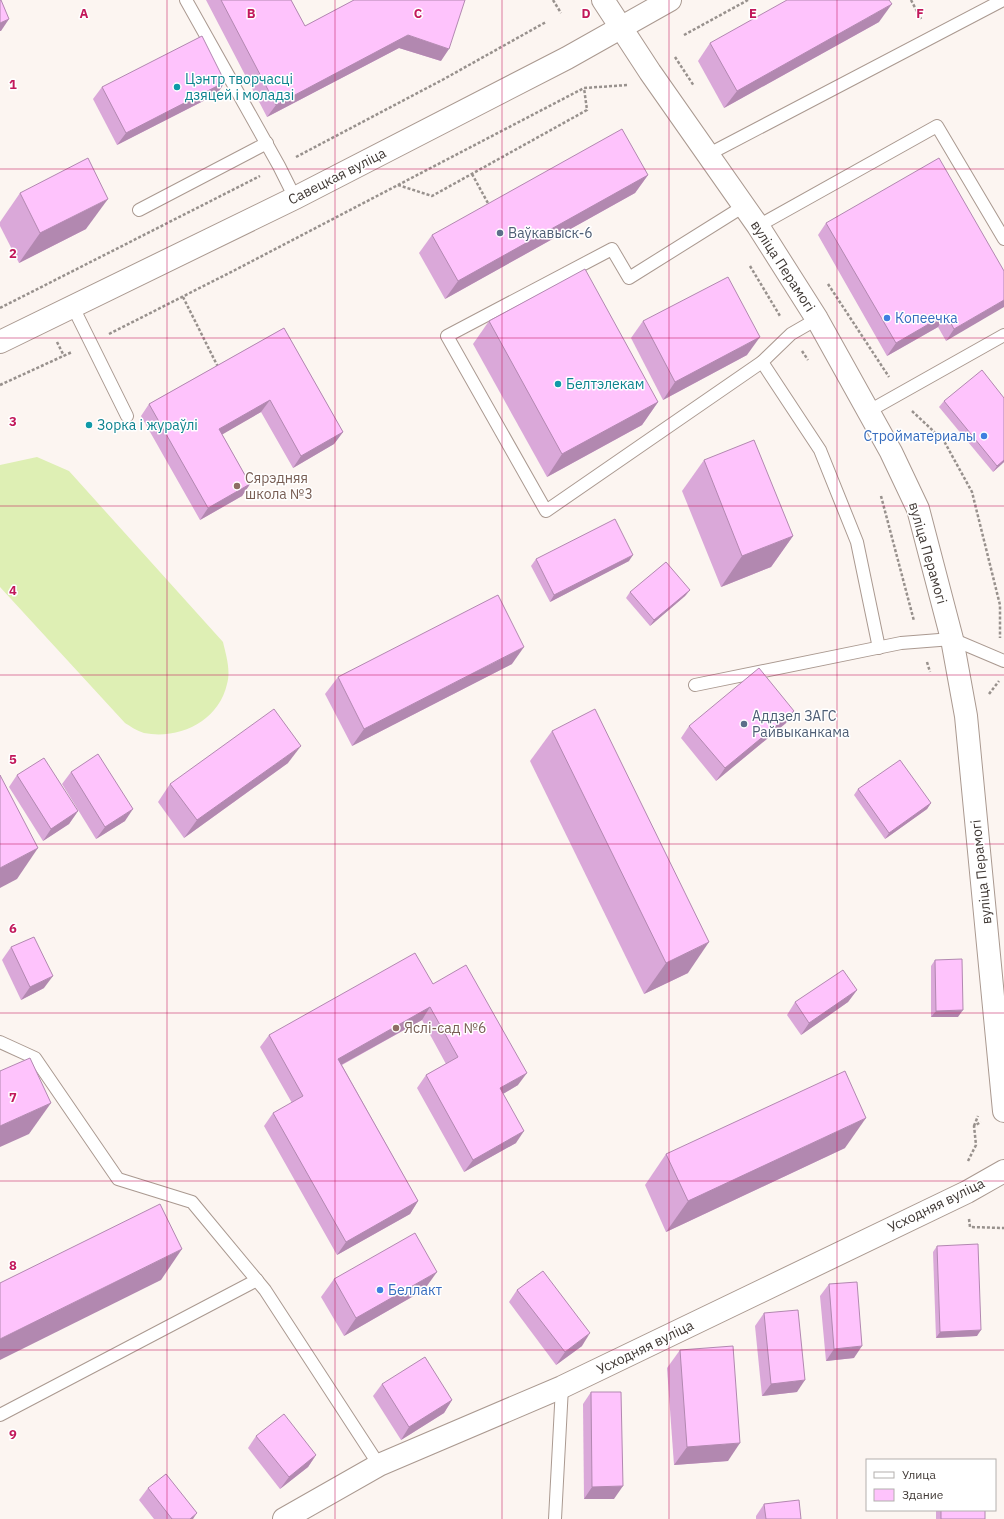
<svg xmlns="http://www.w3.org/2000/svg" width="1004" height="1519" font-family="'IBM Plex Sans',sans-serif">
	<style>
		.garden { fill: #deefb4 }
		.lines { fill: none; stroke-linecap: round; stroke-linejoin: round }
		.lane-casing { stroke: #aa9990; stroke-width: 14 }
		.street-casing { stroke: #aa9990; stroke-width: 24 }
		.secondary-casing { stroke: #aa9990; stroke-width: 24 }
		.path { stroke: #98918d; stroke-width: 2.5; stroke-dasharray: 3 2; stroke-linecap: butt }
		.lane { stroke: #fff; stroke-width: 12 }
		.street { stroke: #fff; stroke-width: 22 }
		.secondary { stroke: #fff; stroke-width: 22 }
		.wall { fill: #daa8d9 }
		.shaded-wall { fill: #b288b0 }
		.building { fill: #fec3fc; stroke: #b288b0 }
		.grid { fill: none; stroke: #c2185b; stroke-width: 1; stroke-opacity: 0.55 }
		.culture-dot { fill: #0f9aa8; stroke: #fff; stroke-width: 1.5 }
		.service-dot { fill: #5c6f8a; stroke: #fff; stroke-width: 1.5 }
		.shop-dot { fill: #3f7fe0; stroke: #fff; stroke-width: 1.5 }
		.education-dot { fill: #8d6e63; stroke: #fff; stroke-width: 1.5 }
		.labels { text-anchor: middle; dominant-baseline: central; stroke-width: 3; stroke-linejoin: round; paint-order: stroke }
		.culture-label { font-size: 14px; fill: #0d838f; stroke: #fff; text-anchor: start }
		.street-label { font-size: 14px; fill: #403935; stroke: #fff }
		.service-label { font-size: 14px; fill: #4e5e75; stroke: #fff; text-anchor: start }
		.shop-label { font-size: 14px; fill: #366cbe; stroke: #fff; text-anchor: start }
		.education-label { font-size: 14px; fill: #785e54; stroke: #fff; text-anchor: start }
		.grid-label { font-size: 13px; text-anchor: middle; font-weight: bold; fill: #c2185b; stroke: #fff; stroke-width: 3; stroke-linejoin: round; paint-order: stroke }
	</style>
	<rect width="100%" height="100%" fill="#fcf5f1"/>
	<path class="garden" d="M37 457 69 471 223 642C226 655 231 670 227 684 219 721 179 740 144 733 137 731 130 726 125 723L0 587V465Z"/>
	<g class="lines">
		<g class="lane-casing">
			<g id="lane">
				<polyline points="186,0 279,166 295,198"/>
				<polyline points="709,154 1003,0"/>
				<polyline points="744,206 629,278 612,249 447,336 546,511 762,362 791,334 817,319"/>
				<polyline points="139,210 267,143"/>
				<polyline points="758,226 937,126 1004,239"/>
				<polyline points="73,307 127,416"/>
				<polyline points="762,362 820,450 857,542 879,648"/>
				<polyline points="869,411 1004,335"/>
				<polyline points="695,685 901,643 952,639 1004,661"/>
				<polyline points="0,1042 35,1058 118,1179 192,1202 265,1290 379,1465"/>
				<polyline points="0,1415 257,1280"/>
				<polyline points="555,1519 562,1387"/>
			</g>
		</g>
		<g class="street-casing">
			<polyline id="street" points="284,1519 379,1465 562,1387 967,1192 1004,1171"/>
		</g>
		<g class="secondary-casing">
			<g id="secondary">
				<polyline points="603,0 650,72 758,226 817,319 891,452 918,509 952,639 966,716 1004,1111"/>
				<polyline points="0,342 295,198 567,58 670,0"/>
			</g>
		</g>
		<g class="path">
			<polyline points="553,0 561,13"/>
			<polyline points="911,0 921,19"/>
			<polyline points="684,35 748,0"/>
			<polyline points="675,57 694,86"/>
			<polyline points="296,157 444,79 546,22"/>
			<polyline points="472,174 489,205"/>
			<polyline points="398,185 432,196 587,110 584,88"/>
			<polyline points="750,266 780,316"/>
			<polyline points="828,284 889,377"/>
			<polyline points="183,297 218,367"/>
			<polyline points="0,308 260,176"/>
			<polyline points="109,334 237,269 584,88 628,85"/>
			<polyline points="57,342 64,356"/>
			<polyline points="802,351 808,360"/>
			<polyline points="0,385 72,352"/>
			<polyline points="912,411 944,441 972,492 1000,605 1000,638"/>
			<polyline points="881,496 914,621"/>
			<polyline points="927,662 930,672"/>
			<polyline points="989,694 999,681"/>
			<polyline points="974,1126 978,1116"/>
			<polyline points="968,1161 976,1145 974,1126 981,1122"/>
			<polyline points="969,1219 970,1227 1004,1228"/>
		</g>
		<use href="#lane" class="lane"/>
		<use href="#street" class="street"/>
		<use href="#secondary" class="secondary"/>
	</g>
	<g class="wall">
		<polygon points="206,0 291,0 305,26 354,0 441,61 399,48 267,117"/>
		<polygon points="879,22 724,108 698,61 710,43"/>
		<polygon points="225,82 217,94 117,145 93,99 102,87"/>
		<polygon points="648,175 635,193 445,299 419,253 432,235"/>
		<polygon points="20,193 86,229 19,263 0,226 0,222"/>
		<polygon points="826,223 1004,271 946,341 938,327 887,356 818,235"/>
		<polygon points="489,321 658,402 642,425 547,477 473,344"/>
		<polygon points="643,321 747,355 663,400 631,338"/>
		<polygon points="284,328 343,432 334,444 293,468 261,412 222,434 250,484 242,496 200,520 141,416 149,404"/>
		<polygon points="1004,398 1004,462 993,472 939,407 944,401"/>
		<polygon points="704,460 793,536 771,567 721,587 682,491"/>
		<polygon points="536,559 629,561 550,602 531,566"/>
		<polygon points="690,590 685,596 650,626 626,598 630,592"/>
		<polygon points="512,664 352,746 325,694 338,677"/>
		<polygon points="786,723 716,781 681,738 689,726"/>
		<polygon points="552,731 688,973 644,994 530,761"/>
		<polygon points="288,763 184,838 158,802 170,784"/>
		<polygon points="71,772 125,821 96,839 62,784"/>
		<polygon points="17,775 78,811 69,824 43,841 9,787"/>
		<polygon points="858,789 931,803 927,809 885,839 854,795"/>
		<polygon points="11,947 44,988 21,1000 2,960"/>
		<polygon points="935,960 958,1017 931,1017 931,966"/>
		<polygon points="433,984 518,1085 503,1094 516,1143 464,1172 417,1088 426,1075 446,1064 422,1020 342,1065 418,1201 410,1214 337,1255 264,1126 273,1113 292,1103 260,1047 269,1035"/>
		<polygon points="857,990 848,1002 801,1035 787,1015 795,1002"/>
		<polygon points="845,1148 666,1232 645,1185 666,1154"/>
		<polygon points="937,1246 977,1336 936,1338 933,1252"/>
		<polygon points="334,1279 424,1290 344,1336 321,1297"/>
		<polygon points="829,1284 854,1358 826,1361 820,1296"/>
		<polygon points="517,1290 582,1346 556,1365 509,1302"/>
		<polygon points="764,1313 797,1392 762,1396 755,1326"/>
		<polygon points="680,1350 728,1461 674,1465 667,1368"/>
		<polygon points="382,1384 452,1400 444,1413 401,1440 373,1396"/>
		<polygon points="591,1392 614,1499 584,1499 583,1404"/>
		<polygon points="256,1436 316,1455 308,1467 280,1489 248,1448"/>
		<polygon points="148,1488 193,1519 154,1519 139,1500"/>
		<polygon points="764,1504 801,1519 756,1519 756,1516"/>
		<rect x="936" y="1510" width="49" height="9"/>
	</g>
	<g class="shaded-wall">
		<polygon points="892,4 879,22 724,108 737,91"/>
		<polygon points="9,19 1,31 0,31 0,23"/>
		<polygon points="408,35 449,49 441,61 399,48 267,117 276,105"/>
		<polygon points="225,82 217,94 117,145 126,133"/>
		<polygon points="648,175 635,193 445,299 458,281"/>
		<polygon points="108,199 86,229 19,263 40,233"/>
		<polygon points="1004,300 1004,307 946,341 954,329"/>
		<polygon points="946,314 938,327 887,356 896,343"/>
		<polygon points="760,337 747,355 663,400 675,382"/>
		<polygon points="270,400 261,412 211,441 219,429"/>
		<polygon points="658,402 642,425 547,477 562,454"/>
		<polygon points="343,432 334,444 293,468 301,456"/>
		<polygon points="1004,460 1004,462 993,472 997,466"/>
		<polygon points="250,484 242,496 200,520 208,508"/>
		<polygon points="793,536 771,567 721,587 742,556"/>
		<polygon points="633,555 629,561 550,602 554,595"/>
		<polygon points="690,590 685,596 650,626 654,620"/>
		<polygon points="524,647 512,664 352,746 364,729"/>
		<polygon points="794,711 786,723 716,781 725,768"/>
		<polygon points="301,746 288,763 184,838 197,820"/>
		<polygon points="931,803 927,809 885,839 889,833"/>
		<polygon points="133,809 125,821 96,839 105,827"/>
		<polygon points="78,811 69,824 43,841 51,829"/>
		<polygon points="38,848 17,879 0,888 0,868"/>
		<polygon points="709,942 688,973 644,994 666,963"/>
		<polygon points="53,976 44,988 21,1000 30,987"/>
		<polygon points="857,990 848,1002 801,1035 809,1023"/>
		<polygon points="430,1007 422,1020 330,1071 338,1059"/>
		<polygon points="963,1010 958,1017 931,1017 936,1011"/>
		<polygon points="527,1073 518,1085 491,1101 500,1088"/>
		<polygon points="51,1103 29,1134 0,1147 0,1126"/>
		<polygon points="866,1118 845,1148 666,1232 688,1201"/>
		<polygon points="524,1131 516,1143 464,1172 473,1160"/>
		<polygon points="418,1201 410,1214 337,1255 346,1242"/>
		<polygon points="182,1249 161,1280 0,1360 0,1339"/>
		<polygon points="437,1272 424,1290 344,1336 356,1318"/>
		<polygon points="981,1330 977,1336 936,1338 940,1332"/>
		<polygon points="590,1333 582,1346 556,1365 565,1352"/>
		<polygon points="862,1346 854,1358 826,1361 834,1349"/>
		<polygon points="805,1380 797,1392 762,1396 771,1384"/>
		<polygon points="452,1400 444,1413 401,1440 409,1427"/>
		<polygon points="740,1443 728,1461 674,1465 687,1447"/>
		<polygon points="316,1455 308,1467 280,1489 289,1477"/>
		<polygon points="623,1486 614,1499 584,1499 592,1487"/>
		<polygon points="197,1513 193,1519 190,1519"/>
	</g>
	<g class="building">
		<polygon points="0,0 1,0 9,19 0,23"/>
		<polygon points="221,0 291,0 305,26 354,0 465,0 449,49 408,35 276,105"/>
		<polygon points="787,0 889,0 892,4 737,91 710,43"/>
		<polygon points="202,36 225,82 126,133 102,87"/>
		<polygon points="622,129 648,175 458,281 432,235"/>
		<polygon points="88,158 108,199 40,233 20,193"/>
		<polygon points="939,158 1004,271 1004,300 954,329 946,314 896,343 826,223"/>
		<polygon points="585,269 658,402 562,454 489,321"/>
		<polygon points="728,277 760,337 675,382 643,321"/>
		<polygon points="284,328 343,432 301,456 270,400 219,429 250,484 208,508 149,404"/>
		<polygon points="982,370 1004,398 1004,460 997,466 944,401"/>
		<polygon points="754,440 793,536 742,556 704,460"/>
		<polygon points="615,519 633,555 554,595 536,559"/>
		<polygon points="666,562 690,590 654,620 630,592"/>
		<polygon points="498,595 524,647 364,729 338,677"/>
		<polygon points="759,668 794,711 725,768 689,726"/>
		<polygon points="274,709 301,746 197,820 170,784"/>
		<polygon points="595,709 709,942 666,963 552,731"/>
		<polygon points="98,754 133,809 105,827 71,772"/>
		<polygon points="44,758 78,811 51,829 17,775"/>
		<polygon points="900,760 931,803 889,833 858,789"/>
		<polygon points="0,775 38,848 0,868"/>
		<polygon points="34,937 53,976 30,987 11,947"/>
		<polygon points="415,953 433,984 466,965 527,1073 500,1088 524,1131 473,1160 426,1075 458,1057 430,1007 338,1059 418,1201 346,1242 273,1113 303,1096 269,1035"/>
		<polygon points="962,959 963,1010 936,1011 935,960"/>
		<polygon points="843,970 857,990 809,1023 795,1002"/>
		<polygon points="30,1058 51,1103 0,1126 0,1071"/>
		<polygon points="845,1071 866,1118 688,1201 666,1154"/>
		<polygon points="160,1204 182,1249 0,1339 0,1283"/>
		<polygon points="415,1233 437,1272 356,1318 334,1279"/>
		<polygon points="978,1244 981,1330 940,1332 937,1246"/>
		<polygon points="543,1271 590,1333 565,1352 517,1290"/>
		<polygon points="857,1282 862,1346 834,1349 829,1284"/>
		<polygon points="798,1310 805,1380 771,1384 764,1313"/>
		<polygon points="733,1346 740,1443 687,1447 680,1350"/>
		<polygon points="425,1357 452,1400 409,1427 382,1384"/>
		<polygon points="591,1392 621,1392 623,1486 592,1487"/>
		<polygon points="284,1414 316,1455 289,1477 256,1436"/>
		<polygon points="166,1474 197,1513 190,1519 172,1519 148,1488"/>
		<polygon points="799,1500 801,1519 766,1519 764,1504"/>
		<rect x="941" y="1510" width="44" height="9"/>
	</g>
	<path class="grid" d="M167 0V1519M335 0V1519M502 0V1519M669 0V1519M837 0V1519M0 169H1004M0 338H1004M0 506H1004M0 675H1004M0 844H1004M0 1013H1004M0 1181H1004M0 1350H1004"/>
	<g class="culture-dot">
		<circle cx="177" cy="87" r="4"/>
		<circle cx="558" cy="384" r="4"/>
		<circle cx="89" cy="425" r="4"/>
	</g>
	<g class="service-dot">
		<circle cx="500" cy="233" r="4"/>
		<circle cx="744" cy="724" r="4"/>
	</g>
	<g class="shop-dot">
		<circle cx="887" cy="318" r="4"/>
		<circle cx="984" cy="436" r="4"/>
		<circle cx="380" cy="1290" r="4"/>
	</g>
	<g class="education-dot">
		<circle cx="237" cy="486" r="4"/>
		<circle cx="396" cy="1028" r="4"/>
	</g>
	<g class="labels">
		<g class="culture-label">
			<text x="185" y="79">Цэнтр творчасці<tspan x="185" dy="16">дзяцей і моладзі</tspan></text>
			<text x="566" y="384">Белтэлекам</text>
			<text x="97" y="425">Зорка і жураўлі</text>
		</g>
		<g class="street-label">
			<text transform="translate(337 176) rotate(-27)">Савецкая вуліца</text>
			<text transform="translate(783 266) rotate(57)">вуліца Перамогі</text>
			<text transform="translate(928 553) rotate(74)">вуліца Перамогі</text>
			<text transform="translate(981 872) rotate(-96)">вуліца Перамогі</text>
			<text transform="translate(936 1205) rotate(-26)">Усходняя вуліца</text>
			<text transform="translate(645 1347) rotate(-26)">Усходняя вуліца</text>
		</g>
		<g class="service-label">
			<text x="508" y="233">Ваўкавыск-6</text>
			<text x="752" y="716">Аддзел ЗАГС<tspan x="752" dy="16">Райвыканкама</tspan></text>
		</g>
		<g class="shop-label">
			<text x="895" y="318">Копеечка</text>
			<text x="976" y="436" text-anchor="end">Стройматериалы</text>
			<text x="388" y="1290">Беллакт</text>
		</g>
		<g class="education-label">
			<text x="245" y="478">Сярэдняя<tspan x="245" dy="16">школа №3</tspan></text>
			<text x="404" y="1028">Яслі-сад №6</text>
		</g>
	</g>
	<g class="grid-label">
		<text x="84" y="18">A</text>
		<text x="251" y="18">B</text>
		<text x="418" y="18">C</text>
		<text x="586" y="18">D</text>
		<text x="753" y="18">E</text>
		<text x="920" y="18">F</text>
		<text x="13" y="89">1</text>
		<text x="13" y="258">2</text>
		<text x="13" y="426">3</text>
		<text x="13" y="595">4</text>
		<text x="13" y="764">5</text>
		<text x="13" y="933">6</text>
		<text x="13" y="1102">7</text>
		<text x="13" y="1270">8</text>
		<text x="13" y="1439">9</text>
	</g>
	<rect x="866" y="1459" width="130" height="52" fill="#ffffff" stroke="#b3b0ae"/>
	<rect x="874" y="1472" width="20" height="6" fill="#ffffff" stroke="#b3b0ae"/>
	<text x="902" y="1479" font-size="12" fill="#403935">Улица</text>
	<rect x="874" y="1489" width="20" height="12" fill="#fec3fc" stroke="#b3b0ae"/>
	<text x="902" y="1499" font-size="12" fill="#403935">Здание</text>
</svg>
